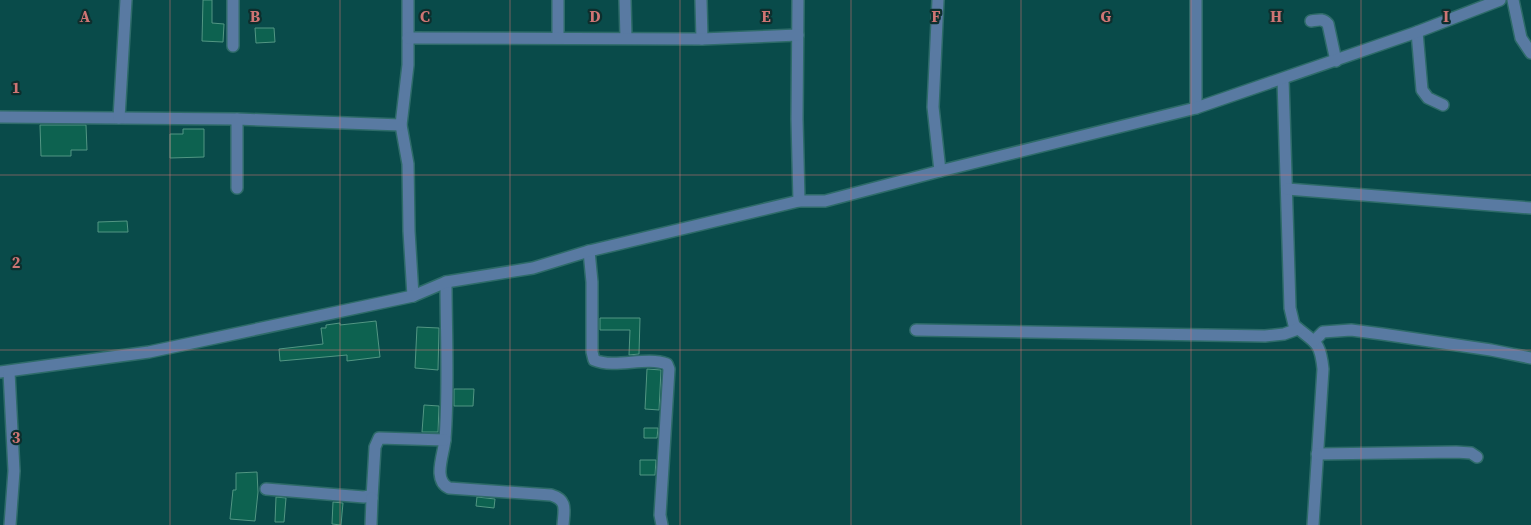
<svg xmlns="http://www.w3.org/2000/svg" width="1531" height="525" font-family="'Source Serif 4',serif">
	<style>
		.building { fill: #0d6250; stroke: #529683 }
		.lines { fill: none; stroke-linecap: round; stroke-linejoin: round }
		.minor-casing { stroke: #2e6b69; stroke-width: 14 }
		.minor { stroke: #597aa2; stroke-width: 11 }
		.grid { fill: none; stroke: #cf7574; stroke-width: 1; stroke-opacity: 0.55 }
		.grid-label { font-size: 16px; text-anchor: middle; font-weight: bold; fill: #cf7574; stroke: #0d2e2d; stroke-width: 4.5; stroke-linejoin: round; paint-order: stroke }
	</style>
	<rect width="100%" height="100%" fill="#094b4a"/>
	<g class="building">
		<polygon points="203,0 212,0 212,23 224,24 223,42 202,41"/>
		<polygon points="255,28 274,28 275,42 256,43"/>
		<polygon points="40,125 86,125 87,150 71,150 71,156 41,156"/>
		<polygon points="183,129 204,129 204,157 170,158 170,134 183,134"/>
		<polygon points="127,221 128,232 98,232 98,222"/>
		<polygon points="600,318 640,318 639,354 629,355 630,330 600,330"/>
		<polygon points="376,321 380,357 347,361 347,355 280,361 279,349 323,344 321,328 326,328 326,325 340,323 340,325"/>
		<polygon points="417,327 439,328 438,370 415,368"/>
		<polygon points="647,369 661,370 659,410 645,409"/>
		<polygon points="454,389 474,389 473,406 454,406"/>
		<polygon points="424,405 439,406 438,432 422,432"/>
		<polygon points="644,428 658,428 657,438 644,438"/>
		<polygon points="640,460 656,460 655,475 640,475"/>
		<polygon points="257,472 258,492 255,521 230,519 233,490 236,490 236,473"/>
		<polygon points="276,497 286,498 284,522 275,522"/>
		<polygon points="477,497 495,499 494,508 476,506"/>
		<polygon points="333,502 343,503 341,525 332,524"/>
	</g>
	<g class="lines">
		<g class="minor-casing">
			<g id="minor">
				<polyline points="233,0 233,46"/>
				<polyline points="408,0 408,65 401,125 408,164 409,231 413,296"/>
				<polyline points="558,0 558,38"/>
				<polyline points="625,0 626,38"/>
				<polyline points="701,0 702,39"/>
				<polyline points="798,0 797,119 799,201"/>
				<polyline points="938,0 933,107 940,171"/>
				<polyline points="1196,0 1196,108"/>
				<polyline points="1513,0 1521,38 1531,53"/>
				<path d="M1311 21C1318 20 1323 18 1328 24L1336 61"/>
				<polyline points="1417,32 1422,90 1428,98 1443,105"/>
				<polyline points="408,38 702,39 798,35"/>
				<path d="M1283 79 1290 308 1294 325C1314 343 1320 339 1323 369L1313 525"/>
				<polyline points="0,117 237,119 401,125"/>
				<polyline points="119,118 126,0"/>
				<polyline points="237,188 237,119"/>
				<polyline points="1287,189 1531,208"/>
				<path d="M589 251 592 282V352L594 360C616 369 645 356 667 364L669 369 660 515 662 525"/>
				<path d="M446 282C446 334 449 387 445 439 444 454 432 480 449 488L551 495C568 500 564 510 563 525"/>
				<polyline points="916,330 1265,336 1284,334 1298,329"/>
				<polyline points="1314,341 1323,332 1351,330 1382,334 1491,350 1531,358"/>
				<polyline points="0,372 149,352 413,296 446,282 533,268 589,251 799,201 825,201 940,171 1196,108 1417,32 1500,0"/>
				<polyline points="9,372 14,471 10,525"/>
				<polyline points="1317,454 1456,452 1471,453 1477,457"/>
				<polyline points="266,489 364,497 369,496 372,498 375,447 379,438 445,440"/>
				<polyline points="371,525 372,498"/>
			</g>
		</g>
		<use href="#minor" class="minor"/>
	</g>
	<path class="grid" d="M170 0V525M340 0V525M510 0V525M680 0V525M851 0V525M1021 0V525M1191 0V525M1361 0V525M0 175H1531M0 350H1531"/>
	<g class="grid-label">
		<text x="85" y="22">A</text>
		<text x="255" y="22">B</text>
		<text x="425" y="22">C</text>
		<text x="595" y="22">D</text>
		<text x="766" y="22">E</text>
		<text x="936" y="22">F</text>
		<text x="1106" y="22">G</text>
		<text x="1276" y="22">H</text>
		<text x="1446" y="22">I</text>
		<text x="16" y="93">1</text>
		<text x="16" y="268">2</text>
		<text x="16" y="443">3</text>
	</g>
</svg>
